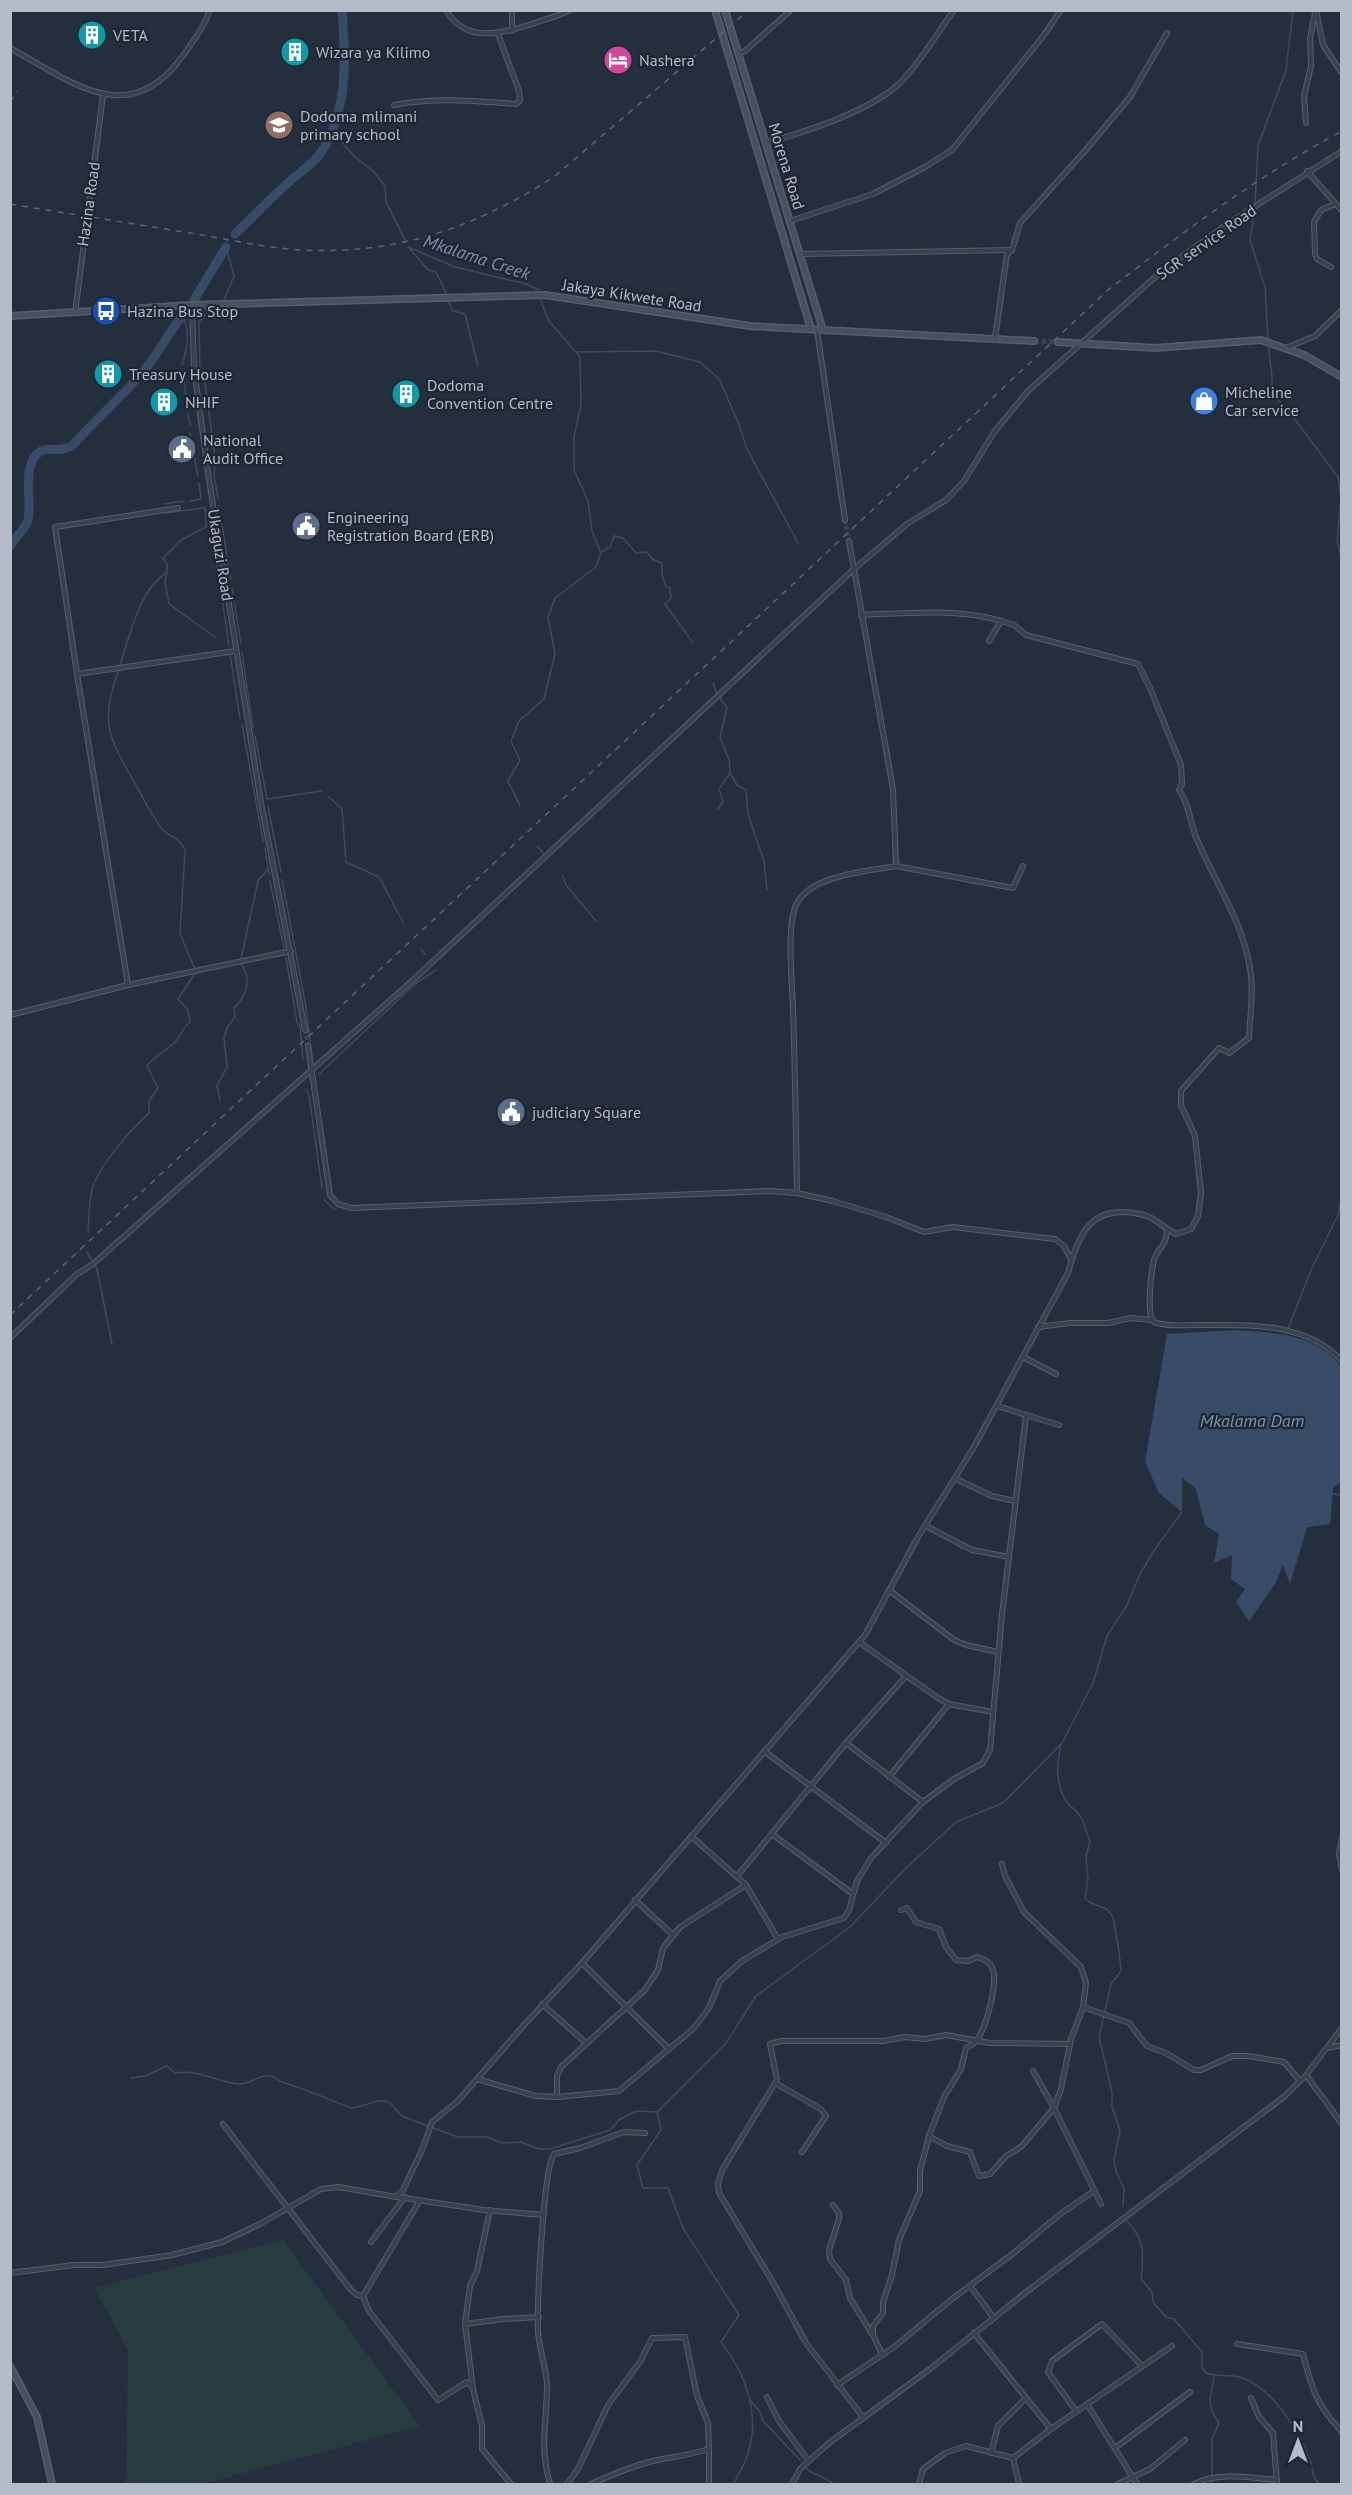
<svg xmlns="http://www.w3.org/2000/svg" width="1352" height="2495" font-family="'PT Sans',sans-serif">
	<style>
		.green { fill: #263c3f }
		.water { fill: #394c67 }
		.lines { fill: none; stroke-linecap: round; stroke-linejoin: round }
		.stream { stroke: #394c67; stroke-width: 1.5 }
		.river { stroke: #394c67; stroke-width: 9 }
		.street-tunnel { stroke: #3a4453; stroke-width: 4; stroke-dasharray: 4 2; stroke-linecap: butt }
		.secondary-tunnel { stroke: #3a4453; stroke-width: 5; stroke-dasharray: 5 2.5; stroke-linecap: butt }
		.street-casing { stroke: #565f6c; stroke-width: 6 }
		.secondary-casing { stroke: #565f6c; stroke-width: 8 }
		.street { stroke: #38414e; stroke-width: 4 }
		.secondary { stroke: #465061; stroke-width: 5 }
		.rail { stroke: #5a6575; stroke-width: 1.5; stroke-dasharray: 6 6; stroke-linecap: butt }
		.labels { text-anchor: middle; dominant-baseline: central; stroke-width: 4.5; stroke-linejoin: round; paint-order: stroke }
		.poi-label { font-size: 16px; fill: #b4bcc9; stroke: #1d2633; text-anchor: start }
		.street-label { font-size: 16px; fill: #b4bcc9; stroke: #1d2633 }
		.water-label { font-size: 18px; font-style: italic; fill: #7c92b1; stroke: #1d2633 }
	</style>
	<rect width="100%" height="100%" fill="#242f3e"/>
	<polygon class="green" points="283,2240 420,2426 202,2484 126,2484 128,2349 94,2288"/>
	<path class="water" d="M1236 1330C1275 1333 1315 1333 1342 1367L1341 1482 1333 1488 1330 1524 1307 1527 1290 1584 1283 1565 1275 1584 1249 1621 1236 1602 1245 1589 1231 1579 1232 1555 1214 1563 1219 1534 1205 1525 1196 1489 1182 1478V1512L1159 1493 1145 1462 1167 1334Z"/>
	<g class="lines">
		<g class="stream">
			<polyline points="333,132 355,157 374,172 385,186 386,202 405,240"/>
			<polyline points="1255,204 1258,146 1286,70 1293,10"/>
			<polyline points="1255,209 1250,240 1265,287 1268,339"/>
			<polyline points="408,247 455,267 526,284 539,290"/>
			<polyline points="410,249 428,270 436,272 446,293"/>
			<polyline points="224,300 234,276 226,247"/>
			<polyline points="448,301 453,311 465,314 478,366"/>
			<path d="M182 317C192 330 187 350 182 365"/>
			<polyline points="1268,344 1272,376 1272,393 1291,414 1338,477 1341,498 1337,540 1342,561"/>
			<polyline points="577,352 655,351 700,362 719,379 738,422 747,449 798,543"/>
			<polyline points="183,371 187,407"/>
			<polyline points="188,414 190,425"/>
			<polyline points="190,433 198,477"/>
			<polyline points="218,498 214,476 215,459 205,382 200,370 199,322 207,314 222,312 223,309"/>
			<polyline points="190,501 201,499 199,483"/>
			<polyline points="164,504 184,501"/>
			<polyline points="219,506 220,513"/>
			<polyline points="206,511 210,519 229,646"/>
			<polyline points="165,513 204,508"/>
			<polyline points="221,519 231,579"/>
			<polyline points="602,552 610,547 614,536 623,538 636,553 647,552 652,559 662,563 662,575 666,587 670,588 671,598 665,604 693,643"/>
			<polyline points="167,572 165,583 169,604 215,637"/>
			<polyline points="232,588 241,644"/>
			<polyline points="242,653 253,728"/>
			<polyline points="230,654 240,718"/>
			<path d="M120 665C130 635 139 590 167 572V564L163 558 181 540 206 527 205 507"/>
			<polyline points="713,683 717,694"/>
			<polyline points="720,698 727,708 720,737 729,760 730,773 737,785 746,790 748,814 764,861 767,890"/>
			<polyline points="242,724 263,841"/>
			<polyline points="255,736 267,799 322,791"/>
			<polyline points="328,796 342,809 346,862 379,877 403,922"/>
			<polyline points="520,806 508,781 520,760 511,741 519,721 544,699 555,654 548,617 555,598 596,567 601,553 592,531 588,501 574,470 574,437 581,404 580,357 548,320 540,298"/>
			<polyline points="268,807 281,872"/>
			<polyline points="718,809 723,801 719,789 730,773"/>
			<polyline points="538,847 544,854"/>
			<polyline points="265,848 269,874"/>
			<polyline points="562,875 566,885 596,921"/>
			<polyline points="282,880 305,1001 312,1057"/>
			<polyline points="270,881 284,948"/>
			<polyline points="421,949 425,954"/>
			<polyline points="286,958 297,1022 300,1026 303,1060"/>
			<polyline points="241,959 258,881 269,868"/>
			<polyline points="319,1074 416,983 436,970"/>
			<polyline points="306,1089 309,1095 322,1188"/>
			<path d="M220 1100 217 1086 227 1067 224 1038 227 1028 235 1017 234 1008C247 996 252 979 241 964"/>
			<polyline points="324,1200 335,1210"/>
			<path d="M88 1232C89 1218 89 1202 92 1189 99 1166 131 1129 149 1113V1101L158 1088 147 1066C156 1054 167 1051 176 1041 182 1035 181 1029 190 1022L188 1010 178 999 196 972 180 934 185 850C179 836 171 839 162 829 152 816 144 800 136 785 110 740 98 722 119 670"/>
			<polyline points="87,1252 97,1269 112,1344"/>
			<polyline points="1286,1334 1311,1270 1338,1215 1342,1198"/>
			<polyline points="1332,1494 1342,1495"/>
			<path d="M1061 1744C1057 1763 1055 1783 1066 1801 1070 1807 1079 1812 1082 1819 1085 1825 1086 1833 1090 1841L1086 1857 1088 1879 1085 1899 1091 1903 1107 1909 1113 1917 1119 1951 1121 1971 1111 1984 1099 2037 1112 2092V2107L1120 2131 1114 2160 1116 2172 1124 2188 1123 2206"/>
			<path d="M131 2078 145 2076 167 2066 175 2073C198 2069 217 2082 239 2084 250 2085 258 2074 270 2076 274 2076 278 2081 282 2082 305 2089 328 2099 351 2108 363 2108 380 2096 390 2103 396 2108 397 2113 404 2117L458 2137H487L502 2143 521 2142 539 2149H550L610 2130 620 2119 637 2111 657 2112"/>
			<path d="M1126 2220C1145 2239 1144 2254 1141 2279L1152 2292 1153 2302 1167 2318H1173L1202 2352V2367L1206 2373C1217 2377 1228 2374 1239 2377 1271 2385 1299 2431 1310 2460 1314 2469 1311 2478 1320 2484"/>
			<polyline points="751,2401 760,2412 763,2421 801,2461"/>
			<path d="M806 2468C813 2476 826 2476 833 2484"/>
			<path d="M734 2484C737 2475 743 2468 746 2459 762 2417 747 2375 721 2342L739 2315 683 2228 668 2188H643L637 2165 661 2130 657 2112 726 2043 756 1996 850 1927 905 1869 956 1822 1003 1803 1062 1743 1093 1683 1107 1636 1127 1605 1140 1574 1155 1549 1182 1512"/>
			<polyline points="1212,2484 1212,2439 1219,2423 1212,2412 1210,2400 1214,2377"/>
		</g>
		<g class="river">
			<path d="M235 234C253 217 270 199 289 182 298 173 312 165 320 154 348 113 346 59 342 10"/>
			<polyline points="194,300 226,247"/>
			<path d="M10 546C15 538 23 530 27 523 34 507 19 463 41 451 49 447 59 453 72 446 96 419 123 396 146 368 161 351 170 328 186 312"/>
		</g>
		<g class="street-tunnel">
			<polyline points="845,520 849,541"/>
			<polyline points="305,1030 308,1046"/>
		</g>
		<polyline class="secondary-tunnel" points="1034,341 1058,342"/>
		<g class="street-casing">
			<g id="street">
				<path d="M446 10C466 45 503 33 535 23 546 19 559 16 570 10"/>
				<polyline points="1316,10 1323,45 1342,73"/>
				<polyline points="512,31 512,10"/>
				<path d="M10 48C71 81 128 131 182 57 192 43 204 27 210 10"/>
				<polyline points="738,54 745,51 791,10"/>
				<path d="M394 105C435 97 475 101 516 104L520 101 519 91 498 34"/>
				<polyline points="1306,123 1304,96 1311,66 1310,38 1315,13"/>
				<path d="M765 143C805 132 871 111 901 82 921 61 937 34 954 10"/>
				<polyline points="1307,171 1342,211"/>
				<polyline points="790,221 873,194 925,167 952,150 1044,35 1061,10"/>
				<polyline points="800,254 1012,250"/>
				<polyline points="1331,267 1317,259 1315,254 1314,222 1321,210 1335,204"/>
				<polyline points="192,305 194,368 209,480 261,803 305,1030"/>
				<polyline points="75,313 103,95"/>
				<polyline points="817,330 845,520"/>
				<polyline points="995,338 1007,254 1012,250 1020,223 1084,152 1130,97 1167,33"/>
				<polyline points="1286,348 1315,336 1342,310"/>
				<polyline points="849,541 893,789 896,866 1013,888 1023,866"/>
				<path d="M861 615C907 613 957 608 1001 621L989 641"/>
				<polyline points="77,674 55,527 178,508"/>
				<polyline points="128,985 77,674 236,651"/>
				<polyline points="10,1015 128,985 291,951"/>
				<polyline points="308,1046 330,1195 338,1204 352,1208 770,1191 797,1193 833,1201 886,1217 924,1232 953,1227 1055,1239 1064,1246 1071,1259"/>
				<path d="M797 1193C796 1131 795 1069 793 1007 792 981 786 924 797 903 812 875 868 871 896 866"/>
				<path d="M1167 1230C1166 1249 1158 1246 1154 1260 1151 1273 1146 1314 1154 1322 1167 1327 1183 1325 1196 1325 1246 1325 1306 1321 1342 1361"/>
				<polyline points="1038,1327 1070,1323 1108,1323 1131,1318 1151,1320"/>
				<polyline points="10,1338 77,1274 93,1264 413,980 854,569 907,524 946,500 964,481 995,431 1028,391 1163,270 1229,223 1342,151"/>
				<polyline points="1023,1357 1056,1374"/>
				<polyline points="997,1406 1059,1425"/>
				<polyline points="956,1479 992,1496 1015,1501"/>
				<polyline points="926,1526 972,1550 1009,1557"/>
				<polyline points="889,1590 954,1640 966,1645 998,1652"/>
				<polyline points="859,1642 938,1698 949,1704 993,1712"/>
				<polyline points="846,1743 923,1802"/>
				<polyline points="764,1751 886,1843"/>
				<polyline points="889,1777 949,1704"/>
				<polyline points="772,1834 853,1894"/>
				<polyline points="691,1836 746,1885 778,1939"/>
				<polyline points="1342,1838 1339,1853 1342,1870"/>
				<polyline points="738,1875 846,1743 906,1676"/>
				<polyline points="635,1900 673,1935"/>
				<polyline points="582,1963 668,2048"/>
				<polyline points="542,2004 586,2043"/>
				<polyline points="1083,2007 1129,2023 1147,2046 1166,2053 1194,2070 1201,2070 1232,2056 1249,2056 1284,2062 1300,2081"/>
				<polyline points="1328,2048 1342,2045"/>
				<polyline points="1033,2071 1054,2108 1101,2204"/>
				<polyline points="1306,2075 1342,2124"/>
				<polyline points="477,2079 536,2096 557,2097 619,2091 694,2028 709,2008 720,1981 742,1961 782,1937 844,1918 849,1910 857,1881 871,1858 923,1802 954,1779 983,1763 990,1750 1002,1614 1026,1416"/>
				<polyline points="775,2083 821,2109 826,2116 802,2152"/>
				<polyline points="557,2097 557,2076 561,2067 645,1990 658,1970 663,1948 680,1927 746,1885"/>
				<polyline points="223,2124 351,2290 357,2295 363,2296 369,2311 438,2400 467,2382 472,2387"/>
				<polyline points="929,2136 947,2146 970,2152 979,2176 990,2174 1006,2156 1021,2147 1054,2108 1061,2089 1071,2039 1083,2007 1086,1983 1081,1967 1024,1912 1005,1876 1002,1864"/>
				<polyline points="397,2197 484,2210 544,2215"/>
				<polyline points="833,2205 839,2213 839,2219 829,2250 830,2259 846,2280 850,2298 872,2334"/>
				<polyline points="490,2210 477,2271 470,2286 465,2324 473,2389 482,2426 482,2449 511,2484"/>
				<polyline points="371,2242 405,2197"/>
				<path d="M10 2273 74 2265H103L172 2255 222 2242 260 2224 321 2189 339 2187 396 2197 403 2190 422 2150 432 2122 457 2102 524 2025 582 1963 865 1635 918 1537 974 1447 1068 1273C1079 1231 1093 1202 1144 1215 1156 1218 1165 1229 1176 1234L1191 1229 1198 1216 1201 1193 1195 1136 1181 1105V1091L1219 1048 1229 1053 1249 1038C1250 1016 1254 991 1250 969 1243 921 1214 881 1196 837 1190 822 1189 803 1179 790L1182 784 1181 765 1150 688 1138 664 1026 635 1014 625 1001 621"/>
				<polyline points="970,2286 994,2318"/>
				<polyline points="363,2296 420,2200"/>
				<polyline points="465,2324 503,2319 539,2317"/>
				<polyline points="974,2333 1051,2429"/>
				<path d="M1237 2344 1303 2354C1312 2390 1316 2404 1342 2432"/>
				<path d="M882 2355 873 2334V2326L883 2313V2302L892 2275 899 2240 920 2191V2171L929 2136 944 2097 961 2069 966 2048C970 2046 975 2043 977 2040 986 2027 999 1982 992 1967 989 1961 983 1959 977 1957L968 1961 956 1960 946 1947 939 1929 916 1922 907 1908 901 1910"/>
				<polyline points="837,2385 894,2347 952,2299 1015,2252 1059,2215 1094,2191"/>
				<polyline points="767,2397 779,2421 808,2460"/>
				<polyline points="1251,2398 1259,2417 1273,2433 1277,2484"/>
				<polyline points="1087,2404 1137,2484"/>
				<polyline points="1076,2411 1048,2372 1052,2361 1102,2324 1142,2366"/>
				<polyline points="863,2417 806,2343 774,2284 719,2193 718,2184 722,2170 777,2080 770,2044 781,2041 884,2041 904,2037 925,2039 946,2035 990,2043 1070,2044"/>
				<polyline points="1115,2448 1190,2392"/>
				<polyline points="709,2449 709,2484"/>
				<polyline points="991,2453 998,2426 1026,2398"/>
				<path d="M550 2484C539 2445 547 2424 547 2385 546 2366 539 2349 538 2331 537 2305 543 2169 554 2154L580 2148 624 2132 645 2133"/>
				<path d="M567 2484 578 2469 608 2405 640 2362 652 2338 685 2337 697 2396 708 2423 709 2449C690 2455 672 2457 653 2461 632 2466 611 2475 591 2484"/>
				<polyline points="792,2484 800,2469 829,2443 930,2369 1025,2293 1285,2096 1306,2075 1342,2028"/>
				<polyline points="919,2484 923,2469 945,2453 966,2446 1013,2458"/>
				<polyline points="1019,2484 1013,2458 1051,2429 1172,2346"/>
				<polyline points="1118,2484 1150,2469 1185,2440"/>
				<path d="M1194 2484C1218 2471 1250 2478 1277 2480"/>
			</g>
		</g>
		<g class="secondary-casing">
			<g id="secondary">
				<polyline points="715,10 811,329"/>
				<polyline points="725,10 823,330"/>
				<polyline points="10,316 192,305 545,295 750,326 1034,341"/>
				<polyline points="1058,342 1155,348 1261,340 1304,355 1342,377"/>
				<polyline points="10,2366 37,2417 52,2484"/>
			</g>
		</g>
		<use href="#street" class="street"/>
		<use href="#secondary" class="secondary"/>
		<g class="rail">
			<polyline points="10,102 17,91"/>
			<path d="M10 204C70 214 130 223 190 233 227 239 265 248 302 250 397 255 477 227 555 176L749 10"/>
			<path d="M10 1315 1108 290C1183 232 1258 176 1342 131"/>
		</g>
	</g>
	<defs>
		<g id="building-disc" transform="scale(1.5)"><circle r="9.5" fill="#0f9aa8" stroke="#1d2633"/><path d="M-4-6H4V6H1V3H-1V6H-4ZM-2.5-4.3h1.7v1.8h-1.7ZM.8-4.3h1.7v1.8H.8ZM-2.5-1h1.7V.8h-1.7ZM.8-1h1.7V.8H.8Z" fill="#fff"/></g>
		<g id="hotel-disc" transform="scale(1.5)"><circle r="9.5" fill="#d1479c" stroke="#1d2633"/><path d="M-6-4.5h1.5V1H6V5H4.5V3h-9V5H-6ZM-4 0a1.8 1.8 0 1 1 3.6 0ZM.5 0V-2.5h3Q6-2.5 6 0Z" fill="#fff"/></g>
		<g id="school-disc" transform="scale(1.5)"><circle r="9.5" fill="#8d6e63" stroke="#1d2633"/><path d="M0-5L7-2L0 1L-7-2ZM-4 1L0 2.5L4 1V4Q0 6-4 4Z" fill="#fff"/></g>
		<g id="bus-disc" transform="scale(1.5)"><circle r="9.5" fill="#1a4fb4" stroke="#1d2633"/><path d="M-5-6H5V4H4V6H2V4H-2V6H-4V4H-5ZM-3.5-4V0h7V-4ZM-3.5 1.2v1.5H-2V1.2ZM2 1.2v1.5H3.5V1.2Z" fill="#fff"/></g>
		<g id="shop-disc" transform="scale(1.5)"><circle r="9.5" fill="#3f7fe0" stroke="#1d2633"/><path d="M-5-2.5h2.3a2.7 3.5 0 0 1 5.4 0H5L5.5 6h-11ZM-1.5-2.5h3a1.5 2.3 0 0 0-3 0Z" fill="#fff"/></g>
		<g id="civic-disc" transform="scale(1.5)"><circle r="9.5" fill="#5c6f8a" stroke="#1d2633"/><path d="M-.6-6.5H3V-4.5H.6V-3L4-1V1h2V6H-6V1h2V-1L-.6-3ZM-1.2 2.5V6h2.4V2.5Z" fill="#fff"/></g>
	</defs>
	<g fill-rule="evenodd">
		<use href="#building-disc" x="92" y="35"/>
		<use href="#building-disc" x="295" y="52"/>
		<use href="#hotel-disc" x="618" y="60"/>
		<use href="#school-disc" x="279" y="125"/>
		<use href="#bus-disc" x="106" y="311"/>
		<use href="#building-disc" x="108" y="374"/>
		<use href="#building-disc" x="406" y="394"/>
		<use href="#shop-disc" x="1204" y="401"/>
		<use href="#building-disc" x="164" y="402"/>
		<use href="#civic-disc" x="182" y="449"/>
		<use href="#civic-disc" x="306" y="526"/>
		<use href="#civic-disc" x="511" y="1112"/>
	</g>
	<g class="labels">
		<g class="poi-label">
			<text x="113" y="35">VETA</text>
			<text x="316" y="52">Wizara ya Kilimo</text>
			<text x="639" y="60">Nashera</text>
			<text x="300" y="116">Dodoma mlimani<tspan x="300" dy="18">primary school</tspan></text>
			<text x="127" y="311">Hazina Bus Stop</text>
			<text x="129" y="374">Treasury House</text>
			<text x="427" y="385">Dodoma<tspan x="427" dy="18">Convention Centre</tspan></text>
			<text x="1225" y="392">Micheline<tspan x="1225" dy="18">Car service</tspan></text>
			<text x="185" y="402">NHIF</text>
			<text x="203" y="440">National<tspan x="203" dy="18">Audit Office</tspan></text>
			<text x="327" y="517">Engineering<tspan x="327" dy="18">Registration Board (ERB)</tspan></text>
			<text x="532" y="1112">judiciary Square</text>
		</g>
		<g class="street-label">
			<text transform="translate(787 166) rotate(73)">Morena Road</text>
			<text transform="translate(88 204) rotate(-82)">Hazina Road</text>
			<text transform="translate(1206 242) rotate(-35)">SGR service Road</text>
			<text transform="translate(632 295) rotate(9)">Jakaya Kikwete Road</text>
			<text transform="translate(221 555) rotate(81)">Ukaguzi Road</text>
		</g>
		<g class="water-label">
			<text transform="translate(477 257) rotate(18)">Mkalama Creek</text>
			<text x="1252" y="1420">Mkalama Dam</text>
		</g>
	</g>
	<rect width="1352" height="2495" fill="none" stroke="#b4bcc9" stroke-width="24"/>
	<g transform="translate(1298 2441)" stroke="#1d2633" stroke-width="4.5" paint-order="stroke">
	<path d="M0-4.5L10 22L0 15L-10 22Z" fill="#b4bcc9"/>
	<text y="-9" font-size="16" font-weight="bold" text-anchor="middle" fill="#b4bcc9">N</text>
	</g>
</svg>
